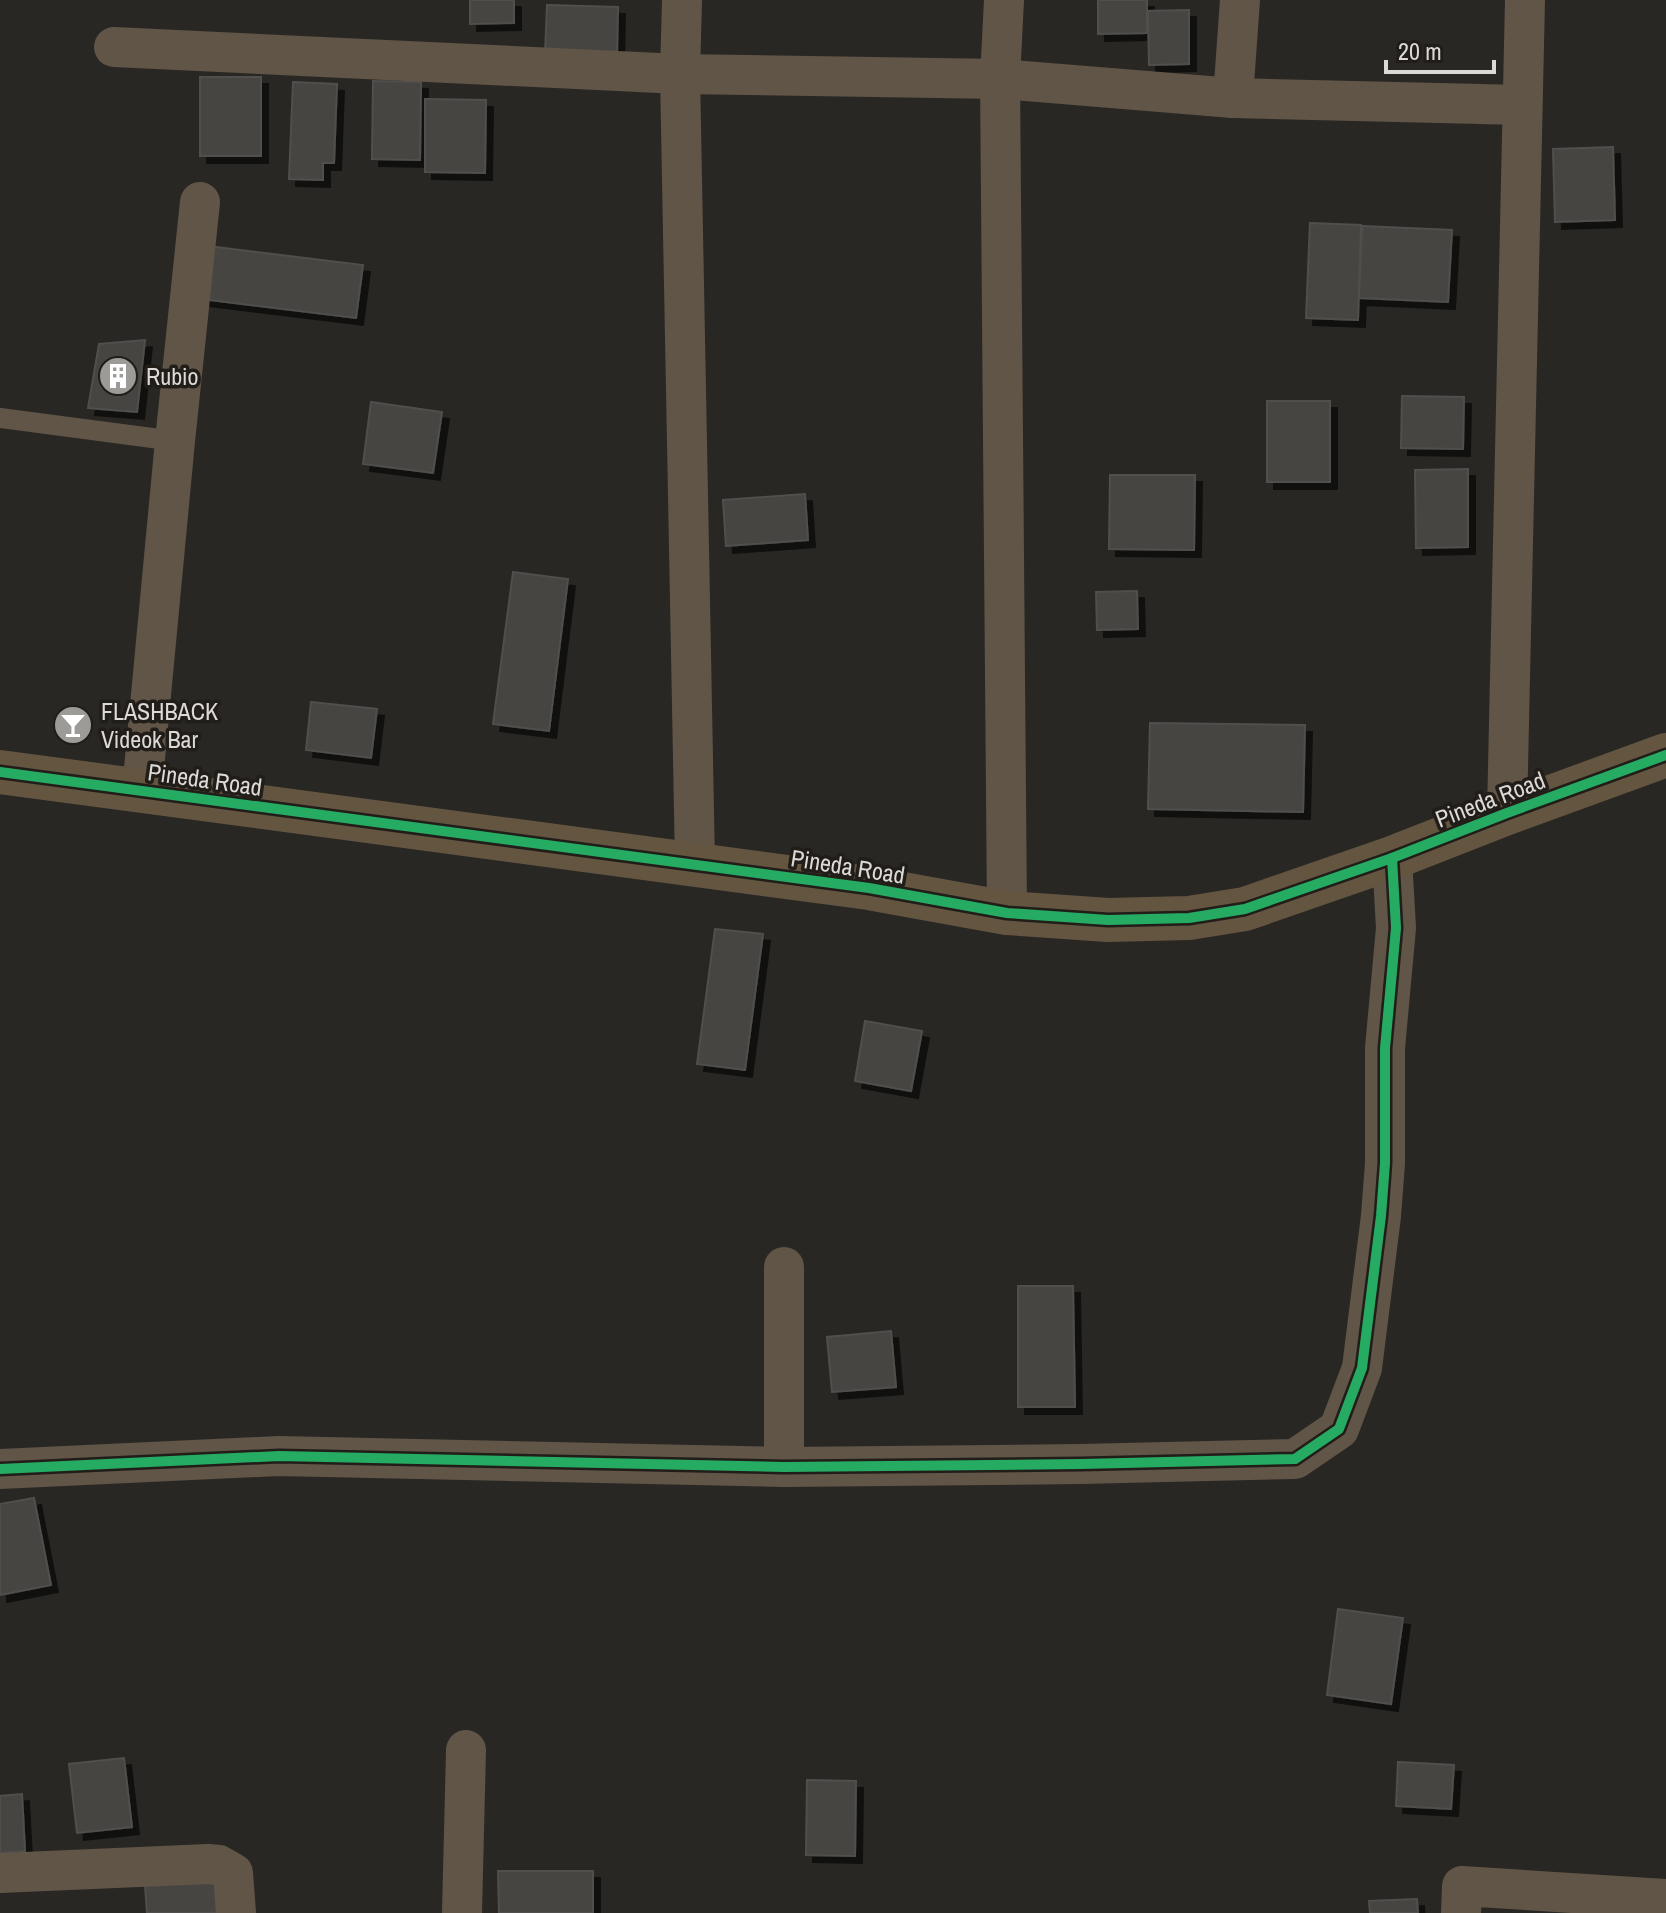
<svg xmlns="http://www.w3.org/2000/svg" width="1666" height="1913" font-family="'Archivo Narrow',sans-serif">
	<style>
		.building { fill: #464442; stroke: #514f4d; stroke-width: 2; filter: url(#shadow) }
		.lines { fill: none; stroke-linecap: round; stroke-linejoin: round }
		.lane { stroke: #605547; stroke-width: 20 }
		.street { stroke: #605547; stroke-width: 40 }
		.secondary { stroke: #645541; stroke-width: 44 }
		.cycleway-casing { stroke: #211d19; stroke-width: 15 }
		.cycleway { stroke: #26ab63; stroke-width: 10 }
		.labels { text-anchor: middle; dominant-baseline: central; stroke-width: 7; stroke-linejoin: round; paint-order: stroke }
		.poi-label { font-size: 24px; fill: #dcd9d6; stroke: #211d19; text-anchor: start }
		.street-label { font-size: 24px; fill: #dcd9d6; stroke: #211d19 }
	</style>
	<defs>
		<filter id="shadow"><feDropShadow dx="7" dy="7" stdDeviation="0" flood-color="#0009"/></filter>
	</defs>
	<rect width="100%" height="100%" fill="#292724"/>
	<g class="building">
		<polygon points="470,0 514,0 514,23 470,24"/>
		<polygon points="1098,0 1147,0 1147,33 1098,34"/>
		<polygon points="547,5 618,7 617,55 545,54"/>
		<polygon points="1189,10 1189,64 1149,65 1148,11"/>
		<rect x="200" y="77" width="61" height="79"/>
		<polygon points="373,81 421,82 420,160 372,159"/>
		<polygon points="293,82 337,84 334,163 323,163 323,180 289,179"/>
		<polygon points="425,99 486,100 485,173 425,172"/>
		<polygon points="1613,147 1615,220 1555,222 1553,149"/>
		<polygon points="1310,223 1361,225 1358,320 1306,318"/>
		<polygon points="1362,226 1452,230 1448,302 1359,298"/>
		<polygon points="208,246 363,265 356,318 201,299"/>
		<polygon points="145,340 137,412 88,408 99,344"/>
		<polygon points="1402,396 1464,397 1463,449 1401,448"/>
		<rect x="1267" y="401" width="63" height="81"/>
		<polygon points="371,402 442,412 433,473 363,464"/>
		<polygon points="1468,469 1468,547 1416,548 1415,470"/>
		<polygon points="1110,475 1195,475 1194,550 1109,549"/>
		<polygon points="805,494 808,540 726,546 723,500"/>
		<polygon points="513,572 568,579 549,731 493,724"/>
		<polygon points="1137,591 1138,629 1097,630 1096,592"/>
		<polygon points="311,702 377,709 371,758 306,750"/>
		<polygon points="1150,723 1305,725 1303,812 1148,809"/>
		<polygon points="715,929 763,934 745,1070 697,1064"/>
		<polygon points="865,1021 922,1031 911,1091 855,1081"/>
		<polygon points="1018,1286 1073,1286 1075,1407 1018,1407"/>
		<polygon points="891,1331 896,1387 832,1392 827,1337"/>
		<polygon points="34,1498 51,1585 0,1595 0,1504"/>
		<polygon points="1338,1609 1403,1618 1391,1704 1327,1695"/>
		<polygon points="124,1758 132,1827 77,1833 69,1764"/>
		<polygon points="1398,1762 1454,1765 1451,1809 1396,1806"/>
		<polygon points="807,1780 856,1781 855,1856 806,1855"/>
		<polygon points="22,1794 25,1851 0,1853 0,1796"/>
		<polygon points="498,1871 593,1871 593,1913 499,1913"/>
		<polygon points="218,1881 219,1913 147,1913 145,1885"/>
		<polygon points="1417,1899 1418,1913 1370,1913 1369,1901"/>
	</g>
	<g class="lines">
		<polyline class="lane" points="0,418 175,441"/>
		<g class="street">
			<polyline points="682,0 680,74 695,864"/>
			<polyline points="1004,0 1000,79 1007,913"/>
			<polyline points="114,47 680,74 1000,79 1233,98 1522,105"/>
			<polyline points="1233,98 1240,0"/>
			<polyline points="142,790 175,441 200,202"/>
			<polyline points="1507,813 1525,0"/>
			<polyline points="784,1467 784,1267"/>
			<polyline points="0,1469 279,1456 784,1467 1081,1464 1295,1459 1339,1429 1362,1368 1381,1216 1385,1163 1385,1048 1396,928 1392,858"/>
			<polyline points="0,1873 208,1864 219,1865 233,1873 236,1913"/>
			<polyline points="462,1913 466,1750"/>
			<polyline points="1461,1913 1462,1886 1666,1899"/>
		</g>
		<polyline class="secondary" points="0,772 869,888 1007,913 1108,920 1189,918 1245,909 1392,858 1507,813 1666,755"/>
		<g class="cycleway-casing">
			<g id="cycleway">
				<polyline points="0,772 869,888 1007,913 1108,920 1189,918 1245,909 1392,858 1507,813 1666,755"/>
				<polyline points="0,1469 279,1456 784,1467 1081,1464 1295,1459 1339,1429 1362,1368 1381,1216 1385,1163 1385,1048 1396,928 1392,858"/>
			</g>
		</g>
		<use href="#cycleway" class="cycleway"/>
	</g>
	<defs>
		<g id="building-disc" transform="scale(2)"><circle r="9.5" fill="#9d9b98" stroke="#211d19"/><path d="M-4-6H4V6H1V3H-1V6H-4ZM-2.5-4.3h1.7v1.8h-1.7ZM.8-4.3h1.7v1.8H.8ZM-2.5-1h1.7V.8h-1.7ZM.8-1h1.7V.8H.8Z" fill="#fff"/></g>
		<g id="bar-disc" transform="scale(2)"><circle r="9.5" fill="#9d9b98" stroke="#211d19"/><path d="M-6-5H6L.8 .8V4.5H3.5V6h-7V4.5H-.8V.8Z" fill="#fff"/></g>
	</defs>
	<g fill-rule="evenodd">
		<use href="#building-disc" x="118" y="376"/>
		<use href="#bar-disc" x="73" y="725"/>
	</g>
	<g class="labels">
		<g class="poi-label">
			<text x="146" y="376">Rubio</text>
			<text x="101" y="711">FLASHBACK<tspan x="101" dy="28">Videok Bar</tspan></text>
		</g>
		<g class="street-label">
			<text transform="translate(205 779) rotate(8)">Pineda Road</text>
			<text transform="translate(1490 799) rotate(-21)">Pineda Road</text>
			<text transform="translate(848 866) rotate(9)">Pineda Road</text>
		</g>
	</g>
	<path d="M1386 60v12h108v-12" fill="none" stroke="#dcd9d6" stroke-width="4"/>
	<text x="1398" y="60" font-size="24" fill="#dcd9d6" stroke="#211d19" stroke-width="6" paint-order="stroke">20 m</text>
</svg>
